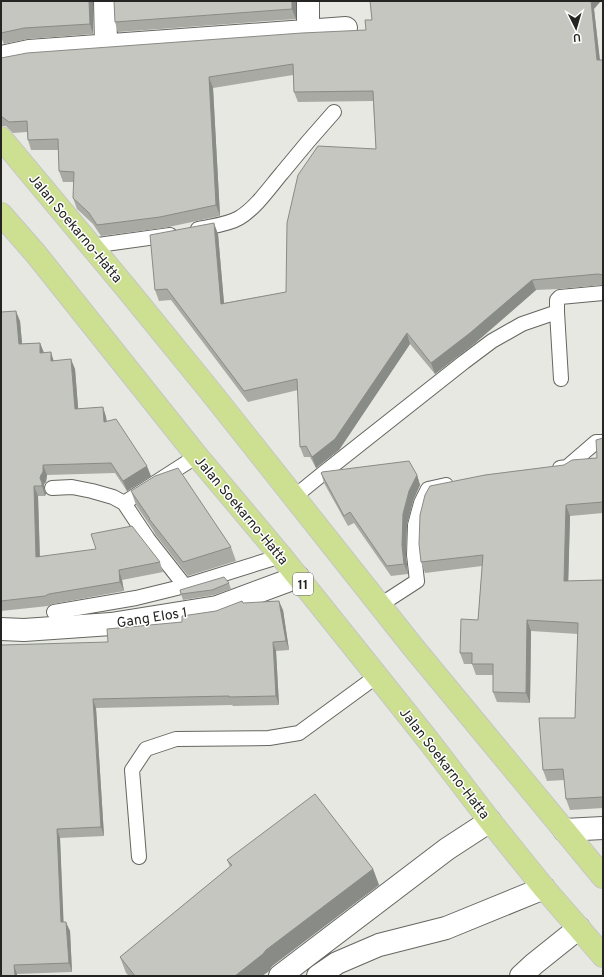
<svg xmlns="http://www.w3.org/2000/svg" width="604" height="977" viewBox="0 0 604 977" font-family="Overpass,sans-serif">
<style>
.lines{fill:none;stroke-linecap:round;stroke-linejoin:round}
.lane-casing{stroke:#656761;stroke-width:16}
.street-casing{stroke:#656761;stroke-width:24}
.highway-casing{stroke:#c6c6c6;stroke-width:24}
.lane{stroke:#fff;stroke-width:14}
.street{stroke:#fff;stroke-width:22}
.highway{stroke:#cde091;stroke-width:22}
.wall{fill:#a9aaa4}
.shaded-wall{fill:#898b86}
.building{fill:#c4c6bf;stroke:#898b86}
.labels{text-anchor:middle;stroke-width:3;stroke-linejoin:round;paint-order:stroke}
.shield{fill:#fff;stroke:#666664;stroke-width:1}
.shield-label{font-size:13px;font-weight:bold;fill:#242522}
.street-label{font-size:14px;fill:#242522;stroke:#fff}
</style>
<rect width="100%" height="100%" fill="#e6e8e1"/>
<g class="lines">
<defs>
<path id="lane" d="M198 229C211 226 227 225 239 218 256 208 270 187 282 173 299 152 316 132 334 112
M91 246 170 235
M557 312V300L560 297 603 293
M560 468 567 467 596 442H603
M52 488 72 487 92 491 113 497 124 503 148 539 185 586
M294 497 326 471 464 362 492 341 522 324 557 312 561 379
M124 503 197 456
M380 605 417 581 414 555 415 525 421 503 428 489 446 485
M54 612 136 598 185 586 281 556
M139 857 132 770 146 749 176 739 269 738 299 733 377 676"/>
<path id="street" d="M105 1 106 45
M308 31V1
M1 57 29 51 346 28
M1 629 24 630 111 624 217 607 298 577
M564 830 603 828
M280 976 447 849 490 821
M318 976 337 963 379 945 446 928 544 888
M521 976 534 964 579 928"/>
<path id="highway" d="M1 138 127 289 210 391 413 647 603 877
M1 214 36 254 197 456 281 556 377 676 428 740 490 821 544 888 603 956"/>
</defs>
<use href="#lane" class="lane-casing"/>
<use href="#street" class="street-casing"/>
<use href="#highway" class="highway-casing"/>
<use href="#lane" class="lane"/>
<use href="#street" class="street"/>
<use href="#highway" class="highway"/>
</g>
<path class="wall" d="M1 1H93V34L28 39 4 44 1 37Z
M114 1H296V19L118 32 115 22Z
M594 9 600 60H603V285L558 289 536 290 474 344 435 374 410 344 339 450 316 468 310 457H304L300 447 298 390 248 402 171 300 159 301 155 290 218 234 224 303 286 292 376 149 373 101 298 102 294 92 293 75 213 88 220 216 164 228 101 236 93 224 77 209 73 198 74 182H63L59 171V150H31L28 140 27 132 13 133 6 126H1V116L366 30Z
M1 312 20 321 22 344 40 343 44 353 54 361 75 369 78 409 103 407 106 417 107 421 151 476 127 491 115 473 47 475 46 482 44 484V488L46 493 45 496H38L40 556 160 562 163 572 122 580 124 591 53 604 48 606 1 611Z
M603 438V513L570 516 568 581 603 580V808L570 810 566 799 564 780 547 781 543 770 575 718 578 634 531 631 530 703 497 702 493 692V675H476L472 664H464L460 653 478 620 482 566 425 573 421 562 564 465 597 458Z
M321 473 417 475 420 485 413 501 407 525 406 555 408 574 391 576 354 523 348 526 324 483Z
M131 491 231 547 236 561 188 576 155 534 153 530 136 505Z
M229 583 231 589 214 595 183 600 181 594Z
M243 603 283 610 289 650 276 651 279 705 233 706 232 705 96 708 104 836 60 838 63 922 70 931 72 972 17 974 1 976 108 642 182 622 216 611Z
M227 860 373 869 379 885 272 966 269 971 262 976H129L126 973 120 957 230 867Z"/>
<path class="shaded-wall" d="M89 1H93V34L90 24Z
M292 1H296V19L292 9Z
M591 1H601L594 9 601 71 597 60Z
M209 77 213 88 220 216 216 205Z
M214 223 218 234 225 315 221 304Z
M532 280 536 290 474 344 435 374 431 363Z
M16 311 20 321 23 354 19 344Z
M407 333 410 344 339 450 316 468 312 457Z
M40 343 44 353H40Z
M51 352 54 362 51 361Z
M71 359 75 369 79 419 75 409Z
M103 407 106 417 107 432 104 422Z
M43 465 47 475 46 482 44 484V488L46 493 45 496 42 486 40 478Z
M147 466 151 476 127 491 123 481Z
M417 475 420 485 413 501 407 525 406 555 408 574 404 564 402 545 403 514 409 491Z
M34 486 38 496 40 566 36 557Z
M566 505 570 516 568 592 564 581Z
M119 570 122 580 124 591 120 582Z
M279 601 283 610 289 650 286 641Z
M527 620 531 631 530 703 526 693Z
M273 642 276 651 279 705 276 696Z
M93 699 96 708 104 836 101 827Z
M57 829 60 838 64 931 61 922Z
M373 869 379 885 272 966 269 971 262 976H235L266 950Z
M66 922 70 931 72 972 69 963Z
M14 965 17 974V976H15Z"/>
<path class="building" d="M1 1H89L90 24 24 28 1 33Z
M114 1H292V9L115 22Z
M370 1H591L597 60H603V275L598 274 532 280 470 333 431 363 407 333 335 439 312 457 306 446 300 447 297 379 244 391 167 289 155 290 150 235 214 223 221 304 286 292 287 223 298 175 318 146 376 149 373 91 294 92 293 64 209 77 216 205 160 217 97 225 89 213 73 198 74 172 59 171 58 139 28 140 27 121 9 122 1 116V58L27 53 302 33 366 30 365 20H372Z
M16 311 19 344 40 343V353L51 352V361L71 359 75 409 103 407 104 422 116 419 147 466 123 481 111 463 43 465V472L41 475 40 478 42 483V486H34L36 557 96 549 91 534 132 526 160 562 119 570 120 582 49 594 45 596 1 601V312Z
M603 438V502L566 505 564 581 603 580V797L566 799 563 769 543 770 539 718H575L578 623 527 620 526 693 493 692V664H472V653H460L461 619 478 620 483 555 421 562 419 544 420 515 425 495 430 486 485 475 564 465 572 460 597 458 596 440Z
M409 461 417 475 409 491 403 514 402 545 404 564 387 566 350 512 344 516 321 473 322 472Z
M178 468 231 547 183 562 150 520 149 519H150L131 491 155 476Z
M224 577 229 583 212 590 181 594 180 590Z
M242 601 243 603 279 601 286 641 273 642 276 696 229 697V696L93 699 101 827 57 829 61 922H66L69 963 14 965 15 976H1V645L108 642 107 629 182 622V616L216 611Z
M315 794 373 869 266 950 263 954 235 976H135L120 957 232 865 227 860Z"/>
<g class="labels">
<rect class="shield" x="293" y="573" width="20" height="22" rx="3"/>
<g class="shield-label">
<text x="303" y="589">11</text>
</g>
<g class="street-label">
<text transform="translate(76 228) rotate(50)" y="5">Jalan Soekarno-Hatta</text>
<text transform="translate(242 510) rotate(50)" y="5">Jalan Soekarno-Hatta</text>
<text transform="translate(152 617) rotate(-9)" y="5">Gang Elos 1</text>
<text transform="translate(445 763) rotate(52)" y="5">Jalan Soekarno-Hatta</text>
</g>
</g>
<rect width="604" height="977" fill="none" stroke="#242522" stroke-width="4"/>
<g transform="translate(576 28) rotate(175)" stroke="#ffffff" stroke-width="3" paint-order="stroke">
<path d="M0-3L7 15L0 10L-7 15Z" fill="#242522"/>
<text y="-6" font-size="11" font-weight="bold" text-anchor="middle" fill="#242522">U</text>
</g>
</svg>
